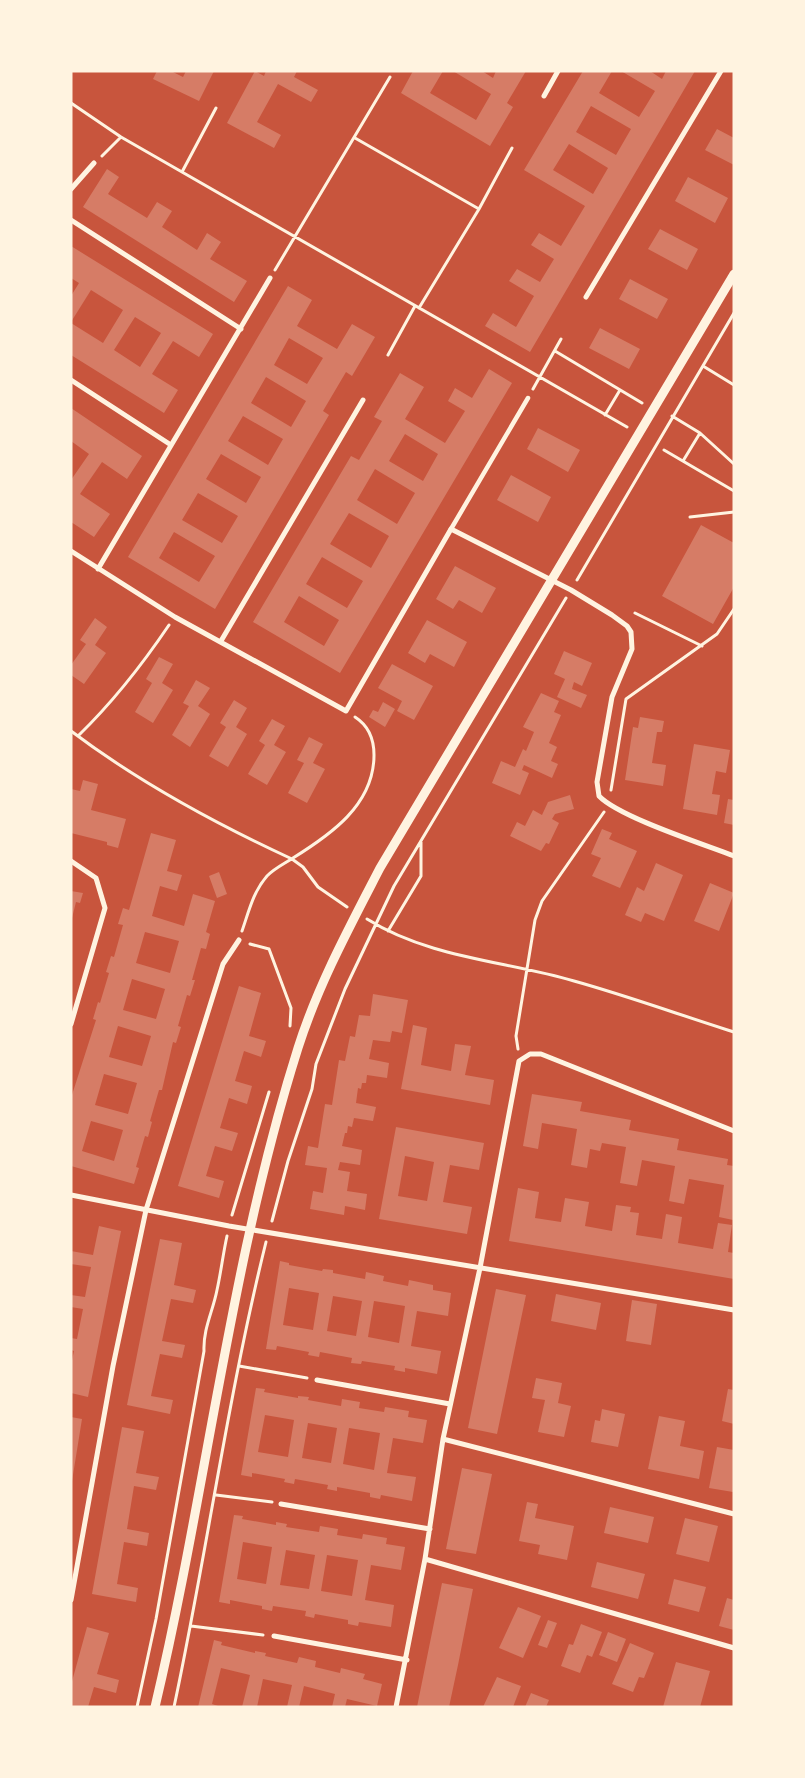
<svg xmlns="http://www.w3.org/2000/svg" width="805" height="1778" viewBox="0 0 805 1778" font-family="Quicksand,sans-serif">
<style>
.building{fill:#d67c66;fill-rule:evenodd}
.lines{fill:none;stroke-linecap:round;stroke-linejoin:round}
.path{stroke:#fff3e0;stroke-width:3}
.pedestrian{stroke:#fff3e0;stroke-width:4.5}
.minor{stroke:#fff3e0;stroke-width:5}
.tertiary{stroke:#fff3e0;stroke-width:9}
</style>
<rect width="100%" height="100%" fill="#c8553d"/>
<path class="building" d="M157 71H171L183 77 186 71H214L199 101 153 79Z
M255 71 264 76 266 71H297L294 77 318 90 311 102 278 84 257 122 281 135 274 148 227 123Z
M413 71H443L430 93 476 120 491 94 453 71H482L493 78 496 71H526L507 103 513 107 490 146 401 93Z
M583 71H612L599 93 639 117 655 91 621 71H650L662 79 666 71H695L530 352 485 326 493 313 516 327 534 296 509 281 517 269 540 282 554 259 531 245 539 233 561 246 585 206 524 170ZM591 106 631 129 616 155 576 132ZM569 144 608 168 593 194 553 170Z
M717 129 734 138V165L705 150Z
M107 169 119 177 108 194 147 218 157 202 172 211 162 227 197 250 207 233 221 242 210 259 247 281 234 302 83 207Z
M688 177 728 198 715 223 675 201Z
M660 229 698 249 687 270 648 249Z
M71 246 213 334 199 357 173 341 152 374 178 390 164 413 71 355V323L103 343 123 310 91 290 71 322V296L79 283 71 278ZM135 317 161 333 140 367 114 350Z
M630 279 668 299 657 319 619 299Z
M288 286 312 300 297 326 337 349 352 324 375 337 352 376 346 372 323 411 329 415 215 609 128 557ZM289 338 323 358 307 384 274 365ZM266 377 306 401 291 427 251 403ZM243 416 283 439 268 465 228 441ZM221 454 261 477 246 503 206 479ZM198 493 238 516 222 543 182 520ZM174 532 215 556 199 582 159 558Z
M600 328 640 349 629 369 589 348Z
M489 369 512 383 340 673 253 622 351 456 359 460 382 421 374 417 400 373 424 387 405 419 445 443 465 411 448 401 455 388 472 398ZM405 434 438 454 423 481 389 461ZM375 469 415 493 397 524 357 500ZM349 513 389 536 371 568 330 544ZM322 557 363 581 347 608 306 584ZM299 596 339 620 324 646 284 622Z
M71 408 142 456 127 479 102 462 80 494 110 514 94 537 71 522V480L89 454 71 441Z
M538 428 580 450 568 472 527 449Z
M511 475 551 497 538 522 497 500Z
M701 525 734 543V587L713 624 662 596Z
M455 566 496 588 482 613 459 600 453 609 436 599Z
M95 618 107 627 95 645 106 653 84 684 71 675V665L86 644 80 640Z
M427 620 467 642 454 667 430 654 425 663 408 653Z
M564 651 592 663 582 686 574 682 572 689 587 695 581 708 557 697 565 679 554 674Z
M159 657 173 664 162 683 173 690 153 723 135 712 152 683 146 679Z
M392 664 433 686 414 720 397 711 402 701 378 688Z
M196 680 210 688 198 706 210 714 190 747 172 735 189 706 183 703Z
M541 693 559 701 554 712 561 715 549 743 557 747 551 761 558 764 552 778 524 765 522 770 529 773 520 795 492 783 501 761 515 767 523 749 526 751 534 732 523 727Z
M234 700 247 708 236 727 247 734 228 767 209 756 226 727 220 723Z
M383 702 395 709 385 727 369 717 373 710 378 712Z
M640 717 664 721 662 732H657L652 763 666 765 663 786 625 780 633 727 638 728Z
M272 719 285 726 274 745 286 752 267 785 248 774 265 745 259 741Z
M309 737 323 744 313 763 325 769 307 803 288 793 304 763 297 760Z
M694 744 730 750 726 773 716 771 712 794 720 795 717 815 683 809Z
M83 780 98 784 91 810 126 819 118 848 107 845V842L71 833V789L80 791Z
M570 795 574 809 555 814 552 819 559 823 549 844 546 843 541 851 510 836 517 822 525 826 533 810 542 815 548 802Z
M728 799 734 800V825L724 823Z
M602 829 612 833 609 839 637 851 620 888 592 876 601 858 591 854Z
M151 833 176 840 167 871 182 875 177 891 160 886 152 916 184 926 193 894 215 901 206 932 210 934 206 949 201 948 192 980H195L190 996 187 995 178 1026 181 1027 176 1043 173 1042 162 1090H159L150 1121 152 1122 148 1137 145 1136 136 1167 139 1168 134 1184 71 1166V1098L96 1020 93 1019 98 1002 100 1003 109 973 106 972 111 956 114 957 123 925 118 924 123 908 129 910ZM145 932 179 941 170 973 136 963ZM132 979 165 989 156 1019 123 1010ZM118 1026 151 1036 142 1066 109 1057ZM104 1074 137 1083 128 1114 95 1105ZM91 1121 123 1130 114 1161 82 1151Z
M656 863 683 875 664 921 645 913 641 922 625 915 637 887 644 891Z
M219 872 227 894 217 898 209 876Z
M710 883 734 893 719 931 694 921Z
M71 891 83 893 80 903 76 902 72 918Z
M239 986 261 993 249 1036 266 1041 261 1057 244 1051 235 1081 252 1086 247 1104 229 1098 220 1128 238 1133 232 1151 215 1146 206 1176 224 1181 219 1198 178 1186Z
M373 994 408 1000 402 1033 392 1031 390 1042 373 1040 369 1059 389 1063 387 1078 367 1075 366 1083H362L361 1089 358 1088 356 1103 376 1107 373 1121 354 1118 352 1127 348 1126 347 1133H345L342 1146 362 1150 360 1165 340 1162 338 1170 350 1172 347 1191 367 1194 365 1210 345 1206 344 1215 310 1209 313 1191 323 1193 327 1168 305 1165 308 1146 318 1148 325 1104 332 1105 339 1060 345 1061 350 1036 355 1037 359 1015 370 1016Z
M413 1025 427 1028 421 1065 451 1071 455 1044 471 1046 465 1075 494 1080 490 1105 401 1089Z
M532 1094 582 1102 580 1111 631 1120 629 1130 679 1139 677 1150 728 1159 727 1165 734 1166 733 1220 719 1217 724 1185 689 1179 684 1204 669 1201 675 1166 642 1160 637 1186 620 1183 626 1147 602 1143 600 1151 590 1149 587 1168 571 1165 577 1129 542 1123 538 1149 523 1146Z
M396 1127 484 1143 479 1170 450 1165 443 1202 472 1207 467 1234 379 1219ZM405 1156 434 1162 427 1201 398 1196Z
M518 1188 539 1192 535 1218 561 1222 565 1198 589 1202 585 1226 612 1231 616 1205 631 1207 630 1212 639 1213 636 1235 662 1239 666 1214 682 1217 678 1243 713 1249 718 1223 732 1225 728 1252 734 1253V1279L509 1241Z
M99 1226 121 1231 88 1397 71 1393V1365L74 1351 71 1350V1338L77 1339 83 1309 71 1307V1295L85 1297 91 1267 71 1264V1251L93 1255Z
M160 1239 182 1243 174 1285 196 1290 193 1303 171 1299 162 1341 185 1345 182 1358 160 1354 151 1396 173 1400 170 1414 127 1405Z
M280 1261 289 1263V1265L322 1271 323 1269 333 1270V1273L365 1279 366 1272 384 1276 383 1281 408 1286 409 1280 433 1285V1290L451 1293 448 1316 417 1311 411 1346 441 1351 437 1374 405 1368V1372L394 1370 395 1366 362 1361 361 1364 351 1363 352 1358 320 1352 319 1357 308 1355 309 1352 277 1346 276 1350 266 1349ZM289 1288 319 1293 313 1330 283 1325ZM333 1296 362 1301 356 1336 327 1331ZM374 1301 405 1306 399 1343 368 1337Z
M496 1289 526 1295 497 1434 468 1428Z
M556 1294 601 1303 596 1330 551 1321Z
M632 1300 657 1304 651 1345 626 1341Z
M536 1378 562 1383 558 1403 571 1406 564 1437 538 1432 545 1400 532 1398Z
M256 1388 265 1389 264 1392 298 1398V1396L309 1397 308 1400 341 1406 342 1399 360 1402 359 1408 384 1412 385 1407 409 1411 408 1417 427 1420 423 1443 393 1438 387 1473 416 1477 412 1501 381 1495 380 1499 370 1497V1493L337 1487V1491L327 1489 328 1485 295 1479 294 1484 284 1482 285 1479 252 1473V1477L241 1475ZM265 1415 294 1420 288 1457 258 1452ZM308 1423 337 1428 331 1463 302 1458ZM349 1428 380 1433 374 1470 343 1464Z
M728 1389 734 1390V1424L722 1421Z
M602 1409 625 1414 618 1447 591 1442 595 1420 600 1421Z
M659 1416 685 1421 680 1446 704 1451 699 1479 648 1469Z
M71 1417 82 1419 72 1481H71Z
M122 1427 144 1431 136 1473 159 1477 156 1490 134 1486 127 1529 149 1533 147 1546 124 1542 117 1584 138 1588 136 1602 92 1594Z
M717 1447 734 1450 733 1492 709 1488Z
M462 1468 492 1474 476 1554 446 1549Z
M527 1502 538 1504 535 1518 574 1526 567 1560 538 1554 540 1545 519 1541Z
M610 1507 654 1517 648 1543 604 1533Z
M234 1515 243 1516 242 1519 276 1525V1522L287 1524 286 1527 319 1532 320 1526 338 1529 337 1535 362 1539 363 1534 387 1538 386 1544 405 1547 401 1570 371 1565 365 1600 394 1605 391 1627 359 1622 358 1626 348 1624V1620L315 1614 314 1618 305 1616 306 1611 273 1606 272 1611 262 1609V1606L230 1600V1604L219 1602ZM243 1542 272 1547 266 1584 237 1579ZM286 1550 315 1555 309 1589 280 1585ZM327 1555 358 1560 352 1596 321 1591Z
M685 1518 718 1526 709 1562 676 1554Z
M597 1562 645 1574 638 1599 591 1587Z
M674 1579 706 1587 699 1612 668 1604Z
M442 1583 473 1589 458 1665 449 1707H417Z
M727 1598 734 1600V1630L719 1626Z
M518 1607 541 1616 523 1658 499 1648Z
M548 1620 557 1623 547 1648 538 1645Z
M581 1624 602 1632 592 1657 587 1655 580 1673 561 1666 569 1644 573 1645Z
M87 1627 109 1633 97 1674 119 1680 116 1693 94 1687 88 1707H71V1685Z
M608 1632 626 1639 617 1662 599 1655Z
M214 1640 222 1642 221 1645 255 1653V1651L266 1653 265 1656 297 1663 299 1657 316 1661 315 1667 340 1673 341 1668 365 1674 363 1679 382 1684 377 1706 347 1699 345 1707H332L335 1694 304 1686 299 1707H287L292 1685 263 1679 257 1707H242L250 1675 221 1668 212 1704 221 1707H198Z
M630 1643 654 1653 644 1678 639 1677 633 1692 612 1684Z
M676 1662 710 1671 700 1707H663Z
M497 1677 521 1686 513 1707H483Z
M531 1693 549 1700 546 1707H525Z"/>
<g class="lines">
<path class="path" d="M71 103 121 137 182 172 627 427
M355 138 479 209
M102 156 121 137
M182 172 216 108
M275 270 390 77
M419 308 479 209 512 148
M555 351 642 403
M388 355 415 306
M703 366 734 385
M533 389 561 339
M605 415 620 390
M672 416 700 433 734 464
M664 450 734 491
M683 461 700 433
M690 517 734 512
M577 580 734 313
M635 613 702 646
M71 731C140 783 214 823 292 859L303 867 318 887 347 907
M78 736C113 702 142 665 169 625
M611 790 626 699 717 634 734 609
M367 919C429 958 506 961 574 981 628 996 680 1015 734 1032
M242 931C249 911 253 892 267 876 275 868 284 864 293 858 330 835 374 805 374 755 374 739 369 726 355 717
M388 931 421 876V842
M250 944 269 949 291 1008 290 1026
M518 1049 516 1036 535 920 542 901 604 812
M232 1215 269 1092
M272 1221 288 1161 312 1089 316 1064 345 989 394 886 566 598
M239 1366 307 1378
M216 1495 272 1502
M191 1626 263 1635
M137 1707 156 1619 204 1351C203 1329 213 1311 217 1290 221 1272 223 1254 227 1236
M174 1707C207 1552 228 1395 266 1242"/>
<path class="pedestrian" d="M451 529 528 398"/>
<path class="minor" d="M544 96 558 71
M71 189 94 163
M71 220 241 329
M586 297 721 71
M71 380 171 445
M71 551 175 617 346 711 451 529 571 590 612 615 627 626 631 632 632 649 612 697 597 782 599 796C619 817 703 844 734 856
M98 569 270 278
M221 641 363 400
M71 861 96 878 105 908 71 1024
M71 1195 229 1226 734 1310
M317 1380 450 1404
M443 1439 734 1514
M281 1504 430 1529
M425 1559 734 1648
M71 1600 113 1366 146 1210 223 964 239 940
M274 1636 407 1660
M396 1707 425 1559 443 1439 480 1268 519 1061 530 1054H541L734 1131"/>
<path class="tertiary" d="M155 1707C207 1488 230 1263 298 1048 318 985 350 926 380 868L734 274"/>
</g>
<rect width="805" height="1778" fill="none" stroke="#fff3e0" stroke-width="145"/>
</svg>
